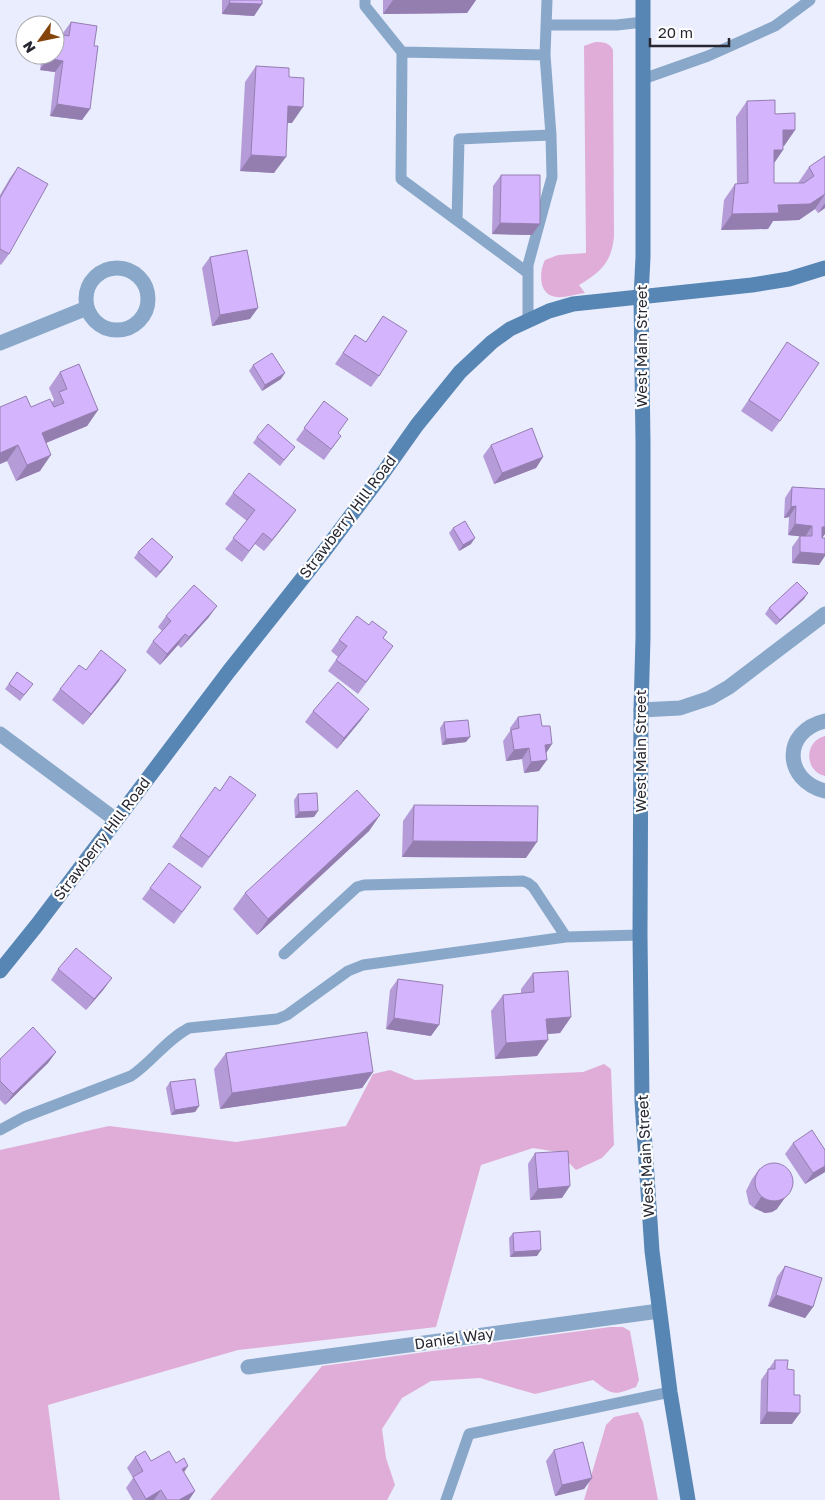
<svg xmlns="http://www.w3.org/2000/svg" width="825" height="1500" viewBox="0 0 825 1500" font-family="'Golos Text',sans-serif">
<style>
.green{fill:#dfadd7}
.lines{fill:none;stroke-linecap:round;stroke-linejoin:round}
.lane{stroke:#89a8c9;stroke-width:11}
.street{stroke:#89a8c9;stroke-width:15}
.secondary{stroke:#5786b4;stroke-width:15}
.wall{fill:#b69bd9}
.shaded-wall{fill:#947eb0}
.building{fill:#d4b4fc;stroke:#947eb0}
.labels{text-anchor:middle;stroke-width:4.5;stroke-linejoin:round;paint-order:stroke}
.street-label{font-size:15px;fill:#262731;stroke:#fff}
</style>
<rect width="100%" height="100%" fill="#eaedfd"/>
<path class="green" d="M595 42C603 42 609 42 613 50L614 237C611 263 601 272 579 285L585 293C576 294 565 298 556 297 538 295 539 272 545 260L558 255 586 253 584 46Z
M825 736V776C804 771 804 741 825 736Z
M604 1064 611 1069 614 1145 602 1158 576 1170 558 1152 533 1148 481 1165 436 1327 238 1350 48 1405 60 1500H0V1150L109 1126 236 1142 346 1126 373 1074 390 1070 415 1080 583 1072Z
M610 1327H623L630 1331 639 1380 636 1387C612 1396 613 1395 593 1380L535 1394 480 1378 431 1381 402 1398 382 1429 386 1458 395 1485 387 1500H210L322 1366Z
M638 1412 643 1422 658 1500H584L606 1425 614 1417Z"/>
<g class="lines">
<path class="lane" d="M365 0V6L402 52
M546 25H617L643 22
M643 79 708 56 775 26 810 0
M457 220 459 139 551 135
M528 273 401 179 402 52 545 55
M528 320V265L552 177 551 135 545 55 547 0
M284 954 357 887 364 885 523 881 528 883 533 887 566 937
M0 1130 24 1117 131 1076C152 1062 166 1040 189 1028L277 1019 287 1015 348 971 363 965 566 937 640 935
M446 1500 469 1434 670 1392"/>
<path class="street" d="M86 299a31 31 0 1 1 62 0a31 31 0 1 1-62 0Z
M0 343 87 308
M641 710 680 708 710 698 729 687 825 614
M825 721C782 731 783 780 825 791
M0 734 116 820
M248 1367 659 1311"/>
<path class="secondary" d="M643 0V257L641 297 643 442V637L641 710 640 935 642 1101 652 1251 670 1392 688 1500
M0 971 37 925 229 671 325 550 383 473 417 425 460 372 492 342 510 329 549 311 573 304 752 285 789 279 825 268"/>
</g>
<path class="wall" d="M222 0H262V4L254 16 222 14Z
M383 0H476L467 13 383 14Z
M71 22 94 46 90 109 82 120 50 116 55 72 40 70 42 55H55L63 33Z
M256 66 289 77 292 123H287L274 173 240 171 245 82Z
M747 101 775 114 795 130 784 146H783V150L774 163V183H798L809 167 825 156V208L818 213 815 209 799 220 773 221 768 229 721 230 724 200 735 184H737L736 117Z
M18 167 9 254 1 265 0 264V195L10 178Z
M501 175 540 224 532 235 492 234 493 186Z
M210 257 250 319 212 326 202 268Z
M383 316 379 376 371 387 335 364 355 335 366 342Z
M780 353V421L772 432 741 411Z
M253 365 281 379 262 391 249 371Z
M60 372 98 410 87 426 46 443 40 471 16 481 7 461 0 464V407H31L52 402 54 400 49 388Z
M324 401 338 433 341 436 324 460 296 440Z
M257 437 295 447 280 466 253 443Z
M491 445 543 457 536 468 494 484 483 456Z
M792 487 825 489V534L822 538 819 565 792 563V547L800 536 788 535 789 517 784 518 785 498Z
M233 493 296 510 264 551 255 544 242 562 225 549 247 521 225 504Z
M453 528 471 544 459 551 449 533Z
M138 552 173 557 156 578 134 558Z
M804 599 776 625 765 614 769 608Z
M166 616 209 617 181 648 178 645 160 665 146 652 153 641 162 631 158 627Z
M383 638 393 646 358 694 328 671 338 657 331 651 339 640Z
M86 670 119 681 83 725 52 700 60 689Z
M17 672 33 684 20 701 5 689Z
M313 711 361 720 337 749 305 722Z
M518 717 546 754 539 771 524 773 522 759 506 761 503 741 510 731V728Z
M444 722 466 742 442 745 440 728Z
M220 791 248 806 202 868 172 847 180 836Z
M298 794 314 817 295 818 294 800Z
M414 805 526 858 402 857 403 821Z
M380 815 369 831 257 935 233 909 245 893Z
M150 888 193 898 174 924 142 899Z
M58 969 104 989 86 1010 51 980Z
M533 973 571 1017 560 1033 548 1034 537 1056 495 1059 491 1011 503 995 521 993V989Z
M398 979 431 1036 386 1029 390 990Z
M56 1052 48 1063 5 1105 0 1100V1059Z
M226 1053 373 1072 362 1088 220 1109 214 1069Z
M170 1082 199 1106 195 1112 171 1115 166 1088Z
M793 1143 825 1172 805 1184 785 1154Z
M535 1153 562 1198 530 1200 528 1164Z
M760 1168 777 1209 772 1212 765 1213 754 1208 749 1204 746 1191 752 1179Z
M513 1233 537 1256 510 1257 509 1238Z
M785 1266 813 1307 805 1318 768 1306 777 1277Z
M775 1360 787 1369 792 1424H760L761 1380Z
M554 1450 592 1478 584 1489 555 1496 546 1461Z
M135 1457 151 1461 176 1463 184 1472 189 1500H133L126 1488 133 1478 127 1468Z"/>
<path class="shaded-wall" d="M393 0H476L467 13 383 14Z
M229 3 262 4 254 16 222 14Z
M48 58 63 61 55 72 40 70Z
M57 104 90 109 82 120 50 116Z
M288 106 303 107 292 123H277Z
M783 130H795L784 146H771Z
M774 150H783L772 166Z
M251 155 286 157 274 173 240 171Z
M825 194 815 209 799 220 773 221 768 229 721 230 732 214 778 205Z
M825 203V208L818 213Z
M500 223 540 224 532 235 492 234Z
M258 308 250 319 212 326 220 315Z
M285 373 281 379 262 391 265 385Z
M98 410 87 426 31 449 42 433Z
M18 445 7 461 0 464V453Z
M51 455 40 471 16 481 27 465Z
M543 457 536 468 494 484 502 473Z
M796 506 789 517 784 518 791 507Z
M296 510 288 521 264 551 272 540Z
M795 524 812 526 805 537 788 535Z
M822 527H825V534L822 538Z
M475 538 471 544 459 551 463 545Z
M800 552 825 554V556L819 565 792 563Z
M173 557 169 563 156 578 160 572Z
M808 593 804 599 776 625 780 620Z
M217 606 209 617 181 648 189 637Z
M185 634 178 645 160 665 167 654Z
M126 670 119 681 83 725 91 714Z
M369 709 361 720 337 749 344 738Z
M470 737 466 742 442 745 446 739Z
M552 744 545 755V745Z
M529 748 522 759 506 761 514 750Z
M547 760 539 771 524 773 531 762Z
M318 811 314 817 295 818 299 812Z
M380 815 369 831 257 935 268 919Z
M413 841 537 842 526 858 402 857Z
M112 978 104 989 86 1010 94 999Z
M571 1017 560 1033 535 1035 546 1019Z
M394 1018 439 1025 431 1036 386 1029Z
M548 1040 537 1056 495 1059 506 1043Z
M56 1052 48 1063 5 1105 13 1094Z
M373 1072 362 1088 220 1109 232 1093Z
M199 1106 195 1112 171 1115 175 1110Z
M825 1166V1172L805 1184 813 1173Z
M570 1186 562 1198 530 1200 538 1189Z
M792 1188 777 1209 772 1212 765 1213 754 1208 761 1197Z
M541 1250 537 1256 510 1257 514 1252Z
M776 1295 813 1307 805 1318 768 1306Z
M767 1412 800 1413 792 1424H760Z
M188 1466 181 1477 182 1469Z
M592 1478 584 1489 555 1496 562 1485Z
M161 1490 154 1500H145L146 1499Z
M195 1491 189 1500H179Z"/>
<path class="building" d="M230 0H262V4L229 3Z
M71 22 97 26 94 46H98L90 109 57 104 63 61 48 58 49 55H55V34L69 36Z
M256 66 289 68V77L304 78 303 107 288 106 286 157 251 155Z
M775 100V114L795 113V130H783V150H774V183H804L814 176 809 167 825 156V194L810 204 778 205 779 213 732 214 735 184 748 183 747 101Z
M18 167 48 184 9 254 0 249V198Z
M501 175H540V224L500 223Z
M247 250 258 308 220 315 210 257Z
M383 316 407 331 379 376 343 353 355 335 366 342Z
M787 342 819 363 780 421 749 400Z
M272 353 285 373 265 385 253 365Z
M79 364 98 410 42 433 51 455 27 465 18 445 0 453V407L26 396 31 407 50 399 54 407 64 403 59 392 67 389 60 372Z
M324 401 348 419 338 433 341 436 331 449 304 428Z
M268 424 295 447 284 460 257 437Z
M532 428 543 457 502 473 491 445Z
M249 473 296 510 272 540 263 533 249 551 233 538 255 510 233 493Z
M792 487 825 489V527H822V538H825V554L800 552V536H812V526L795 524 796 506 791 507Z
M465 521 475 538 463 545 453 528Z
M152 538 173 557 160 572 138 552Z
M797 582 808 593 780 620 769 608Z
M194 585 217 606 189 637 185 634 167 654 153 641 171 621 166 616Z
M357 616 369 625 372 621 387 632 383 638 393 646 366 682 336 660 347 646 339 640Z
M101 650 126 670 91 714 60 689 79 665 86 670Z
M17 672 33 684 24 695 9 684Z
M338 682 369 709 344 738 313 711Z
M540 714 542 726H550L552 744 545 745 547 760 531 762 529 748 514 750 511 730 519 728 518 717Z
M468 720 470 737 446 739 444 722Z
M230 776 256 795 209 857 180 836 215 787 220 791Z
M357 790 380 815 268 919 245 893Z
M317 793 318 811 299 812 298 794Z
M414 805 538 806 537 842 413 841Z
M169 863 201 887 182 912 150 888Z
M76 948 112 978 94 999 58 969Z
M568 971 571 1017 546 1019 548 1040 506 1043 503 995 534 992 533 973Z
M398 979 443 985 439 1025 394 1018Z
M33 1027 56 1052 13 1094 0 1081V1059Z
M367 1032 373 1072 232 1093 226 1053Z
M195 1079 199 1106 175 1110 170 1082Z
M812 1130 825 1150V1166L813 1173 793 1143Z
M568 1151 570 1186 538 1189 535 1153Z
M755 1182a19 19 0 1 1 38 0a19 19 0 1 1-38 0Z
M540 1231 541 1250 514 1252 513 1233Z
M785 1266 822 1278 813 1307 776 1295Z
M775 1360H788L787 1369 794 1370V1395H800V1413L767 1412 768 1369H775Z
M583 1442 592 1478 562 1485 554 1450Z
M145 1451 151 1461 169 1451 176 1463 184 1458 188 1466 182 1469 195 1491 179 1500H167L161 1490 146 1499 133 1477 143 1471 135 1457Z"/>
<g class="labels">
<g class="street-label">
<text transform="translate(642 346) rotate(-90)" y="5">West Main Street</text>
<text transform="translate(348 517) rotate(-53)" y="5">Strawberry Hill Road</text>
<text transform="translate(641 751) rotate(-90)" y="5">West Main Street</text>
<text transform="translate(102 839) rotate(-53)" y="5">Strawberry Hill Road</text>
<text transform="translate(646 1156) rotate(-93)" y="5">West Main Street</text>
<text transform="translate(454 1339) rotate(-8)" y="5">Daniel Way</text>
</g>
</g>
<g transform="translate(40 40) rotate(237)"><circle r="24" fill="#ffffff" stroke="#a8a9ad"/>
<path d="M0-4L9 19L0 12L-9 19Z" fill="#84440a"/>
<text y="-8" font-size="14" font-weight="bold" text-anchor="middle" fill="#262731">N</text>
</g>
<path d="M650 38v8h79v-8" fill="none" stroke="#262731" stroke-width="2.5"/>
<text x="658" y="38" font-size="15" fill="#262731" stroke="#ffffff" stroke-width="4" paint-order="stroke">20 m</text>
</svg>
